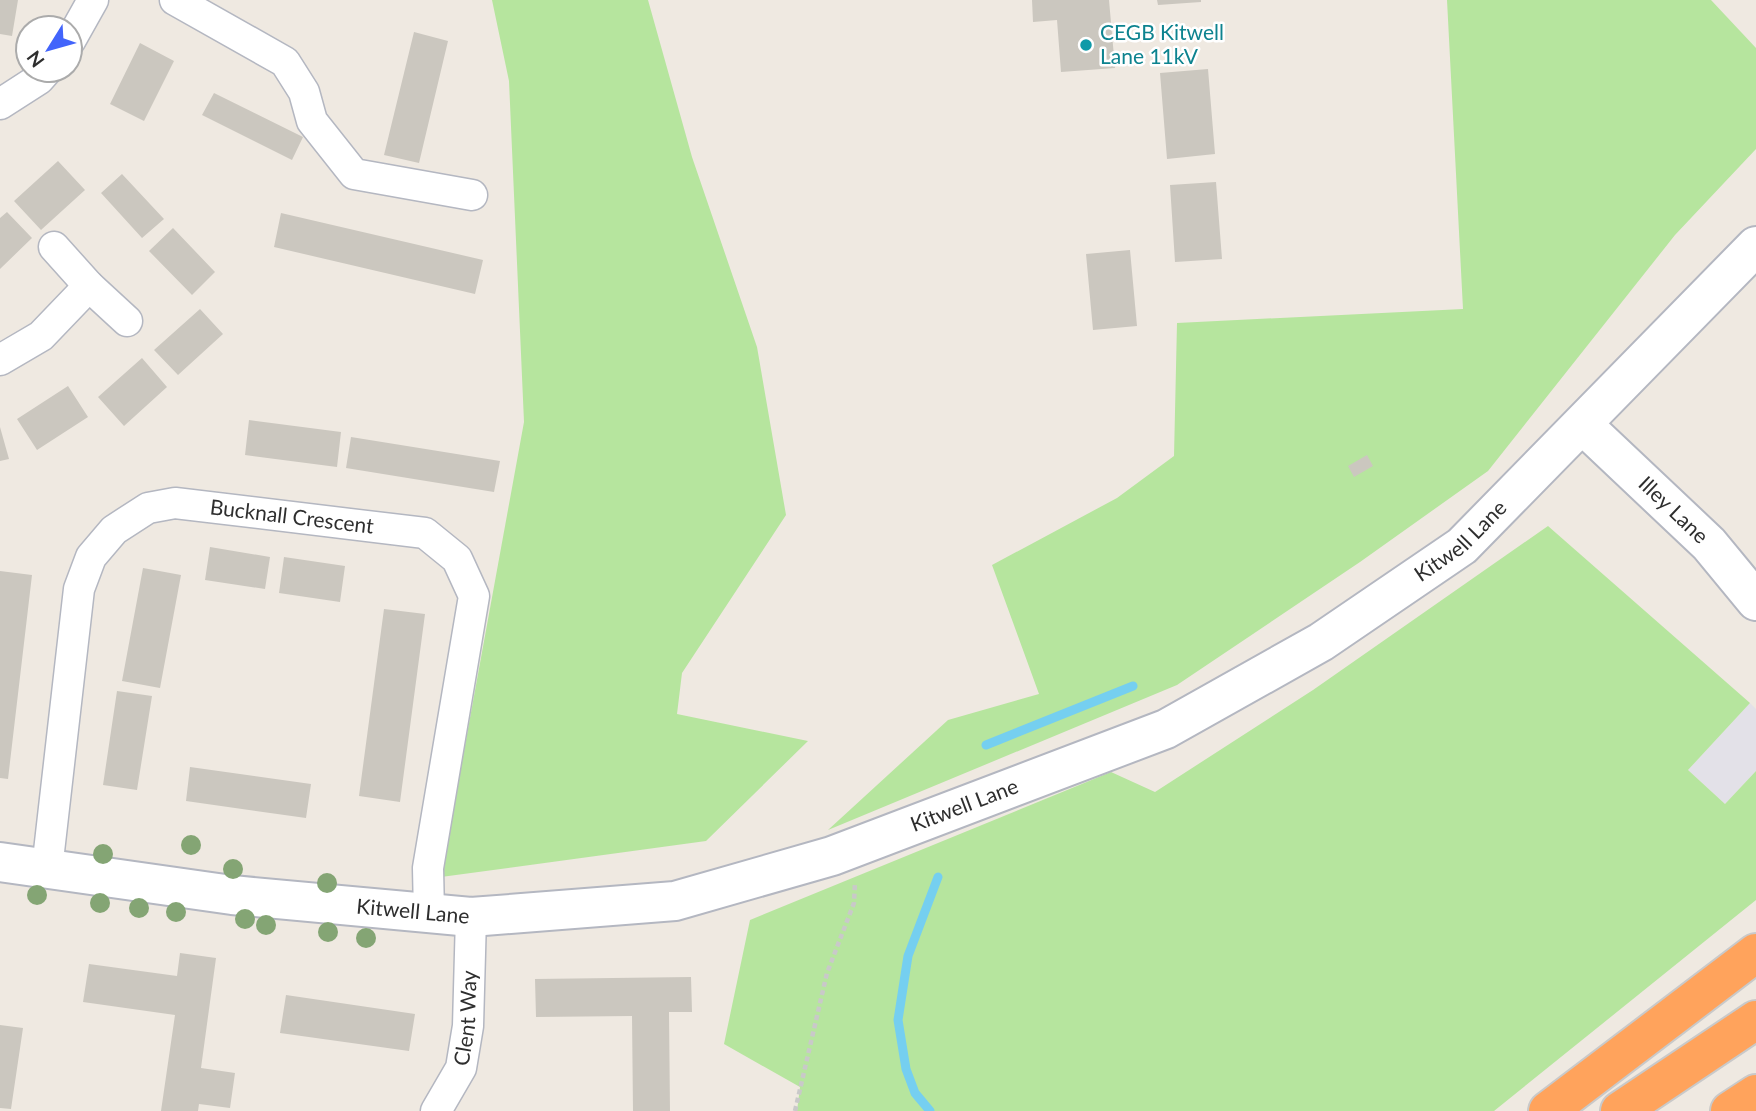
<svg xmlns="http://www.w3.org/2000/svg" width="1756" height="1111" viewBox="0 0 1756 1111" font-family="Lato,sans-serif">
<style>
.industrial{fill:#e3e1e8}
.green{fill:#b6e59e}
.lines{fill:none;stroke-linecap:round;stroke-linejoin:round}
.stream{stroke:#75cff0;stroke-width:9}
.building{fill:#cbc7bf}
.minor-casing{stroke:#b4b7c1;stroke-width:33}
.tertiary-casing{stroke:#b4b7c1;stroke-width:42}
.motorway-casing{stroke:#c9c9c9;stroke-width:42}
.path{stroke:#c9c9c9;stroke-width:4.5;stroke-dasharray:5 3.5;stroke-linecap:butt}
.minor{stroke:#fff;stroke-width:30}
.tertiary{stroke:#fff;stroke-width:38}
.motorway{stroke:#ffa35c;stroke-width:38}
.tree{fill:#84a574}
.culture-dot{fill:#0f9aa8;stroke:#fff;stroke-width:2.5}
.labels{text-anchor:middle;stroke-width:5;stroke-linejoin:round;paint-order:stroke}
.culture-label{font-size:21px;fill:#0d838f;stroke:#fff;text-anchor:start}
.street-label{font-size:21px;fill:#2e2e2e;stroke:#fff}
</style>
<rect width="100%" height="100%" fill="#efe9e1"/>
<path class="industrial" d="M1750 703 1756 709V771L1725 804 1688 770Z"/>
<path class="green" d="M492 0H648L692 157 757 347 786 515 682 673 677 714 808 741 706 841 441 877 524 422 509 81Z
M1447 0H1711L1756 48V149L1675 235 1488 471 1360 562 1177 685 828 830 948 720 1039 694 992 565 1117 498 1174 456 1177 323 1463 309Z
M1548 526 1750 703 1688 770 1725 804 1756 771V900L1494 1111H797L800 1087 724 1044 750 920 1111 772 1155 792 1313 690Z"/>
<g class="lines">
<path class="stream" d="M986 745 1133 686
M930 1111 915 1093 906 1069 898 1020 908 956 938 877"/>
</g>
<path class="building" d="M0 0H18L12 36 0 34Z
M1032 0H1109L1115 68 1061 72 1057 20 1033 22Z
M1157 0H1201V2L1158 5Z
M414 32 448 41 419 163 384 155Z
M140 43 174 61 144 121 110 104Z
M1208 69 1215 154 1167 159 1160 73Z
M214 93 303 137 292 160 202 115Z
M58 161 85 190 41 230 14 201Z
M122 174 164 219 142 238 101 193Z
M1216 182 1222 259 1175 262 1170 185Z
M7 212 32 238 0 269V218Z
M281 213 483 260 475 294 274 247Z
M173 228 215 272 192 295 149 251Z
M1130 250 1137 326 1093 330 1086 254Z
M200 309 223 334 178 375 154 350Z
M142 358 167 387 124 426 98 397Z
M68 386 88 417 37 450 17 419Z
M249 420 341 432 337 467 245 455Z
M0 427 9 459 0 461Z
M351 437 500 461 494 492 346 468Z
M1367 455 1373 466 1354 477 1348 466Z
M210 547 270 557 265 589 205 580Z
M284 557 345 566 340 602 279 593Z
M143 568 181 575 160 688 122 681Z
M0 571 32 575 8 779 0 778Z
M384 609 425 614 400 802 359 796Z
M117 691 152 696 137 790 103 785Z
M190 767 311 784 306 818 186 801Z
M180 953 216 958 201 1068 235 1073 230 1108 199 1104 198 1111H161L175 1015 83 1002 89 964 177 976Z
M691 977 692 1012H669L670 1111H633L632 1016 536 1017 535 979Z
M286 995 415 1014 409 1051 280 1033Z
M0 1025 23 1028 11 1109 0 1108Z"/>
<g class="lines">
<defs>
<g id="minor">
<path d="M175 0 285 62 304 92 312 121 354 174 472 195"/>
<path d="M70 41 93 0"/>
<path d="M0 104 39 79 47 70"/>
<path d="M54 247 89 286 127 321"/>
<path d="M0 360 41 336 89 286"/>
<path id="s1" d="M47 869 79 589 91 557 114 530 148 508 175 503 425 533 457 559 474 596 428 868 429 914"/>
<path id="s2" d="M436 1111 461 1068 468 1026 471 917"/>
</g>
<g id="tertiary">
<path id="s3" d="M1583 425 1709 544 1756 601"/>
<path id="s4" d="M0 862 232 895 471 917 675 901 832 856 1166 729 1321 642 1462 546 1756 246"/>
</g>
<path id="motorway" d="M1548 1111 1756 953
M1620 1111 1756 1020
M1730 1111 1756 1094"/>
</defs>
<use href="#minor" class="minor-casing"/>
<use href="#tertiary" class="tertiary-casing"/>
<use href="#motorway" class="motorway-casing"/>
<path class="path" d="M795 1111 827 973 854 903 855 882"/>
<use href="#minor" class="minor"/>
<use href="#tertiary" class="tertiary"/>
<use href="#motorway" class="motorway"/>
</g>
<g class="tree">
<circle cx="191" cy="845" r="10"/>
<circle cx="103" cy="854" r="10"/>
<circle cx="233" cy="869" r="10"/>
<circle cx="327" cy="883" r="10"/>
<circle cx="37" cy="895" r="10"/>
<circle cx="100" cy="903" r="10"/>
<circle cx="139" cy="908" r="10"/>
<circle cx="176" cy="912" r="10"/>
<circle cx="245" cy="919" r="10"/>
<circle cx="266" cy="925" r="10"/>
<circle cx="328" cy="932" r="10"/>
<circle cx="366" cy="938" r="10"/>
</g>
<circle class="culture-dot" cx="1086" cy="45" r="7"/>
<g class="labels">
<g class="culture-label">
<text x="1100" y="40">CEGB Kitwell<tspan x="1100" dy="24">Lane 11kV</tspan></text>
</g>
<g class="street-label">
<text dy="7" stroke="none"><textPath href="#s3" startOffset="124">Illey Lane</textPath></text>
<text dy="7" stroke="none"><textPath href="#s1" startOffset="537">Bucknall Crescent</textPath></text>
<text dy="7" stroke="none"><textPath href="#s4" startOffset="1550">Kitwell Lane</textPath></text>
<text dy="7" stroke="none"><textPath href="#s4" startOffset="984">Kitwell Lane</textPath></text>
<text dy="7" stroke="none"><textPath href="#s4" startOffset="416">Kitwell Lane</textPath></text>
<text dy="7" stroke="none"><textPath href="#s2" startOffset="100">Clent Way</textPath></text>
</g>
</g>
<g transform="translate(49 49) rotate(233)"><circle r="33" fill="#ffffff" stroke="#ababab" stroke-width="2"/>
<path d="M0-5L12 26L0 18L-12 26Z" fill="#4264fb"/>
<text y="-10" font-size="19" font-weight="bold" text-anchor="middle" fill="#2e2e2e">N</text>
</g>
</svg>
